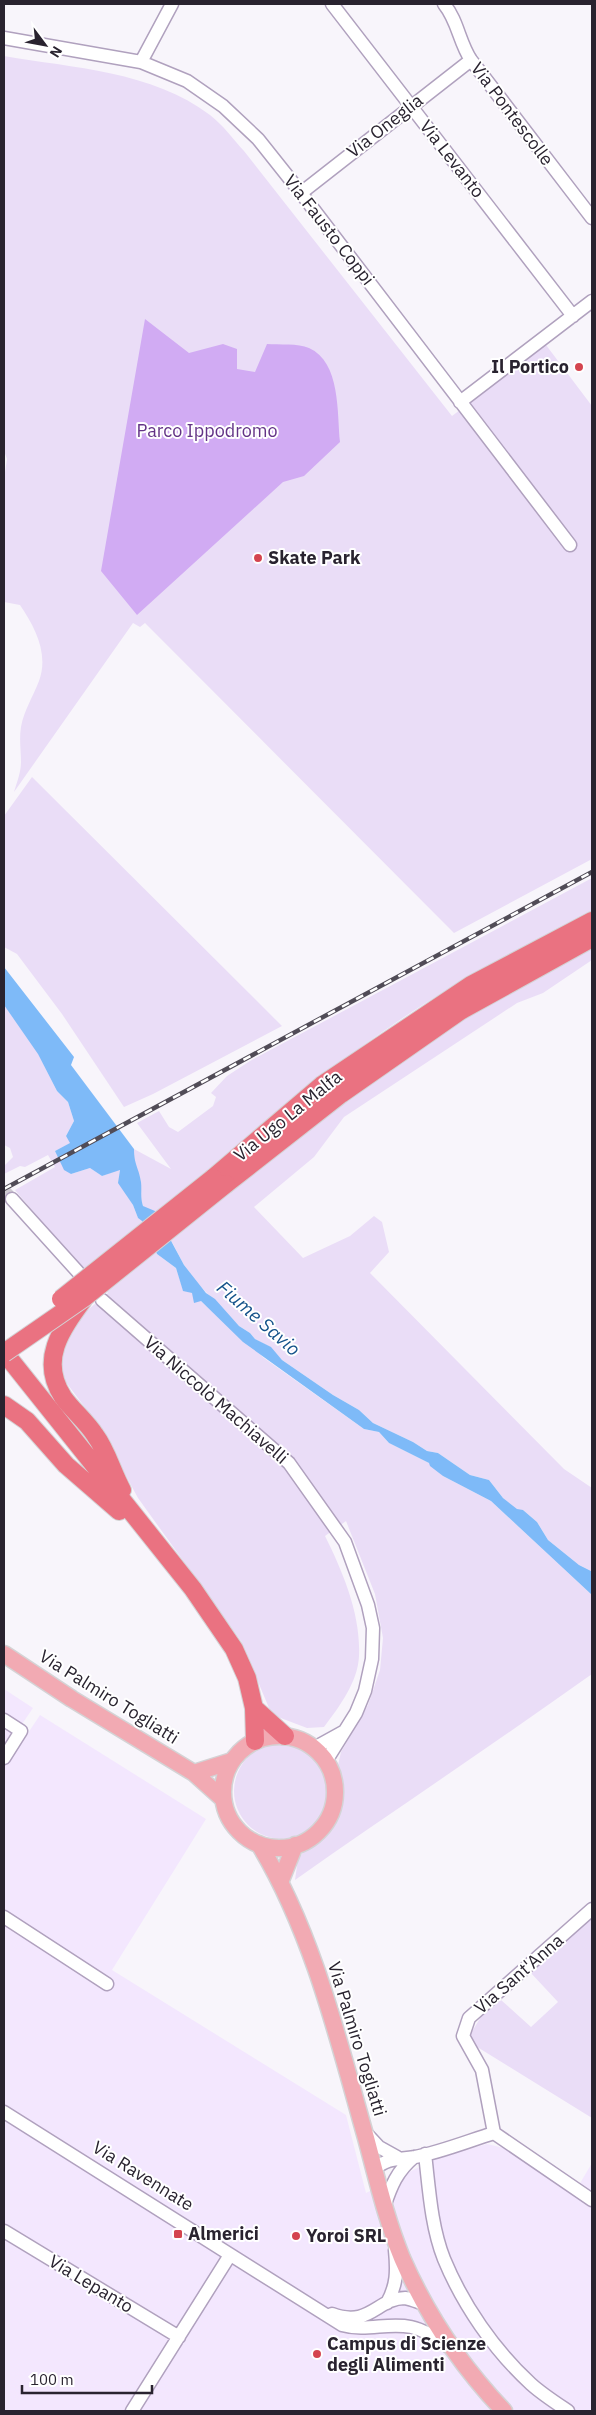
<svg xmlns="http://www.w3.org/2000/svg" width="596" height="2415" viewBox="0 0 596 2415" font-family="'IBM Plex Sans',sans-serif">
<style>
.built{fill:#f3e7fe}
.green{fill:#eaddf7}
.forest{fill:#d1abf3}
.water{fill:#7ebaf8}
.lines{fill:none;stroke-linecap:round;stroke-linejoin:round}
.minor-tunnel{stroke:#cfcbd2;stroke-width:12;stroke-dasharray:12 6;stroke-linecap:butt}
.minor-casing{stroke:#b0a1be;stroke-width:15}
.major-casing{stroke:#d4d3d5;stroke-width:19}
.highway-casing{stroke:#d4d3d5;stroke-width:20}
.minor{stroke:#fff;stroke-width:12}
.major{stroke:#f2aab3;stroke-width:16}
.highway{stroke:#ea7281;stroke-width:18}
.rail-casing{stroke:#514c57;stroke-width:4.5}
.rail{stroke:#fff;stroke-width:2.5;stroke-dasharray:8;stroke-linecap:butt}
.highway-bridge-casing{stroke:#d4d3d5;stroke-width:20;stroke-linecap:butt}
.highway-bridge{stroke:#ea7281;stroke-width:18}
.poi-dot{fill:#d4444f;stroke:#fff;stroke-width:2}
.labels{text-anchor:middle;stroke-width:4;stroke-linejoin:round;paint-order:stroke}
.street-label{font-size:18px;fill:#29232f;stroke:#fff}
.poi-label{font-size:18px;font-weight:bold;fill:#29232f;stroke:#fff;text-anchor:start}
.park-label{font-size:18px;fill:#633386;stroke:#fff}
.water-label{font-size:19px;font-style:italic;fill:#14528a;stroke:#fff}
</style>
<rect width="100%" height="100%" fill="#f8f5fb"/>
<path class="built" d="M4 1689 33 1708 20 1727 28 1733 40 1715 206 1819 112 1970 346 2115 366 2193 442 2156 487 2144 504 2148 573 2195 592 2163V2411H4Z"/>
<path class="green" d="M4 56C73 68 152 71 210 115 223 125 233 139 244 151L452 416 546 345 592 406V859L454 933 145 623 140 627 133 623 14 792C17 782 21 772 21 762 21 750 19 739 21 727 24 710 33 697 39 681 49 654 35 627 20 605L4 602V479L7 459 4 451Z
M32 777 282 1026 153 1094 124 1107 62 1014 17 954 4 947V816Z
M592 878V913C542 939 491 964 442 993 362 1041 290 1102 219 1161L235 1187 336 1105 459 1017 592 945V960L543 993 517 1003 344 1117 314 1157 254 1207 303 1258 350 1236 374 1216 382 1222 389 1252 370 1273 564 1469 592 1488V1576L591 1571 579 1565 548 1540 537 1522 523 1510H517L503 1498 489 1480 470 1475 438 1453 427 1451 413 1442 373 1423 359 1410 333 1395 282 1360 270 1347 255 1339 250 1333 239 1326 200 1286 184 1265 173 1244 143 1206 140 1197 141 1183 134 1163V1149L171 1169 137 1123 159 1111 169 1127 178 1132 213 1106 216 1097 211 1093 227 1076 250 1061Z
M4 1005 38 1053 57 1091 68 1102 74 1121 66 1136 71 1143 55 1151 71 1174 90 1168 102 1176 120 1169 119 1183 133 1205 138 1218 142 1221 157 1254 176 1268 183 1290 192 1293 264 1358 364 1429 379 1432 389 1443 429 1463 443 1476 491 1501 592 1595V1674C494 1744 393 1811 295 1880L298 1859 308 1846 324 1833 338 1813 342 1791 338 1765 341 1752 368 1705 380 1670 383 1638 375 1594 346 1521 325 1536C343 1572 361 1615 359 1656 358 1682 339 1707 324 1727L307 1728 278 1717 269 1708 241 1641 138 1498 99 1426 65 1381 59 1353 78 1318 108 1293 57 1240 15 1190 55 1167 48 1155 25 1167 20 1166 4 1174V1166L13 1157 10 1148 4 1145Z
M234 1791a48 48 0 1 1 96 0a48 48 0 1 1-96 0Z
M592 1917V2118L474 2045 470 2035 482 2015 501 2000 531 2027 558 2002 530 1972Z"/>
<path class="forest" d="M145 319 189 353 223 344 237 349V369L255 372 267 344C279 345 298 343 309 348 341 362 337 414 340 442L304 476 283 482 137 615 101 571Z"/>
<path class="water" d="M4 967 74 1057 71 1065 134 1149C134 1165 139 1168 141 1182 142 1191 140 1197 143 1206L155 1211 184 1265 206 1293 215 1299 239 1326 250 1333 255 1339 271 1347 282 1360 333 1395 359 1410 373 1423 413 1442 427 1451 438 1453 470 1475 489 1480 503 1498 517 1509 523 1510 537 1522 548 1540 579 1565 591 1571 592 1595 491 1501 443 1476 430 1466 429 1463 389 1443 379 1432 364 1429 243 1342 201 1301 194 1303 192 1293 183 1291 176 1268 157 1254 142 1221 138 1218 133 1205 118 1183 120 1170 102 1176 90 1168 71 1174 64 1170 55 1151 70 1143 66 1136 74 1121 68 1102 57 1091 38 1054 4 1005Z"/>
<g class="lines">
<path class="minor-tunnel" d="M4 1190 12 1199"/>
<defs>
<path id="minor" d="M332 4 573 316
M444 4C458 21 459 42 471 60L592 218
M4 38 141 62 187 81 223 106 258 139 301 193 570 545
M141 62 172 4
M301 193 471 60
M460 402 592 301
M12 1199 78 1272
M102 1300 289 1463 345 1542 368 1605 373 1628 372 1659 365 1691 356 1713 326 1761
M4 1720 21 1731 4 1758
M314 1748 343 1732
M4 1917 107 1984
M4 2112 342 2325C367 2332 387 2322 411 2327 425 2330 437 2339 449 2347
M366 2133 379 2147 397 2157
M494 2133 482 2070 463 2036 469 2018 592 1909
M425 2154C429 2188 431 2226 444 2259 463 2305 494 2350 531 2384 542 2394 556 2403 568 2411
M374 2169C390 2157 396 2160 415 2157 441 2152 468 2141 494 2133L592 2200
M384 2207C391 2186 397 2171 414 2157
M4 2231 179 2337
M387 2303C397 2285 397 2271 395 2250
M332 2314C370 2328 377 2298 405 2298 411 2299 418 2302 424 2304
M132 2411 230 2255"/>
<path id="major" d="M4 1654 72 1699 194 1773 223 1799
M223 1792a56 56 0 1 1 112 0a56 56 0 1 1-112 0Z
M194 1773 232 1761
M259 1844C313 1933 338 2039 366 2138 377 2179 386 2219 402 2258 427 2315 461 2366 504 2411
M281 1880 295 1845"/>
<path id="highway" d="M213 1178 322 1085 471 985 592 921
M226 1184 341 1094 460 1011 592 938
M83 1300C61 1330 39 1360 63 1397 72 1410 86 1421 95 1435 107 1451 112 1472 122 1490
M4 1352 193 1589 234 1649 247 1678 254 1708 255 1741
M4 1405 27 1421 66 1465 119 1511
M254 1708 285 1736"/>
</defs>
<use href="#minor" class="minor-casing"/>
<use href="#major" class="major-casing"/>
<use href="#highway" class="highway-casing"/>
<use href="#minor" class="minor"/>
<use href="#major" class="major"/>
<use href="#highway" class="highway"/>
<defs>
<path id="rail" d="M4 1189 592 872"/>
</defs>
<use href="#rail" class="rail-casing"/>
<use href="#rail" class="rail"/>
<defs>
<path id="highway-bridge" d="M61 1299 213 1178
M4 1353 85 1297 226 1184"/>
</defs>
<use href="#highway-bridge" class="highway-bridge-casing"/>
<use href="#highway-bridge" class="highway-bridge"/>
</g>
<g class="poi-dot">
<circle cx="579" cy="367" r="5"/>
<circle cx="258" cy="558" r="5"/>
<rect x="173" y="2229" width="10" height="10" rx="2.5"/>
<circle cx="296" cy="2236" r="5"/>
<circle cx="317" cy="2354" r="5"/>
</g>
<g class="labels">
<g class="street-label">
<text transform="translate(512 114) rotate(53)" y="6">Via Pontescolle</text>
<text transform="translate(385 126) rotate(-38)" y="6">Via Oneglia</text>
<text transform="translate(452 159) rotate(52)" y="6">Via Levanto</text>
<text transform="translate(329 230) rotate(52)" y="6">Via Fausto Coppi</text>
<text transform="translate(288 1116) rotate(-39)" y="6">Via Ugo La Malfa</text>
<text transform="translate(216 1400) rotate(41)" y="6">Via Niccolò Machiavelli</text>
<text transform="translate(109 1697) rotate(32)" y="6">Via Palmiro Togliatti</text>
<text transform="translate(519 1974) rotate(-41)" y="6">Via Sant'Anna</text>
<text transform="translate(357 2039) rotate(73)" y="6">Via Palmiro Togliatti</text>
<text transform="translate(143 2176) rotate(32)" y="6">Via Ravennate</text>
<text transform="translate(91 2284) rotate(31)" y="6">Via Lepanto</text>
</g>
<g class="poi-label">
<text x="569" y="373" text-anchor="end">Il Portico</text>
<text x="268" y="564">Skate Park</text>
<text x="188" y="2240">Almerici</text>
<text x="306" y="2242">Yoroi SRL</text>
<text x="327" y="2350">Campus di Scienze<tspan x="327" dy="21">degli Alimenti</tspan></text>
</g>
<g class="park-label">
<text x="207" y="437">Parco Ippodromo</text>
</g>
<g class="water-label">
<text transform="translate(259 1318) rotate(41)" y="7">Fiume Savio</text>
</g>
</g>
<rect width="596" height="2415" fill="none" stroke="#29232f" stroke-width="10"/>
<g transform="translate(45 45) rotate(122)" stroke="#ffffff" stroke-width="4" paint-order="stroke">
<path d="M0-4L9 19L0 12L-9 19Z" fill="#29232f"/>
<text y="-8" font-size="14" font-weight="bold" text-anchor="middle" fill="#29232f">N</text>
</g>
<path d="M22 2385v8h130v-8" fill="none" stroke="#29232f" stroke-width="2.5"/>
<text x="30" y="2385" font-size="15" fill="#29232f" stroke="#ffffff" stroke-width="4" paint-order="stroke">100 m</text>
</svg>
